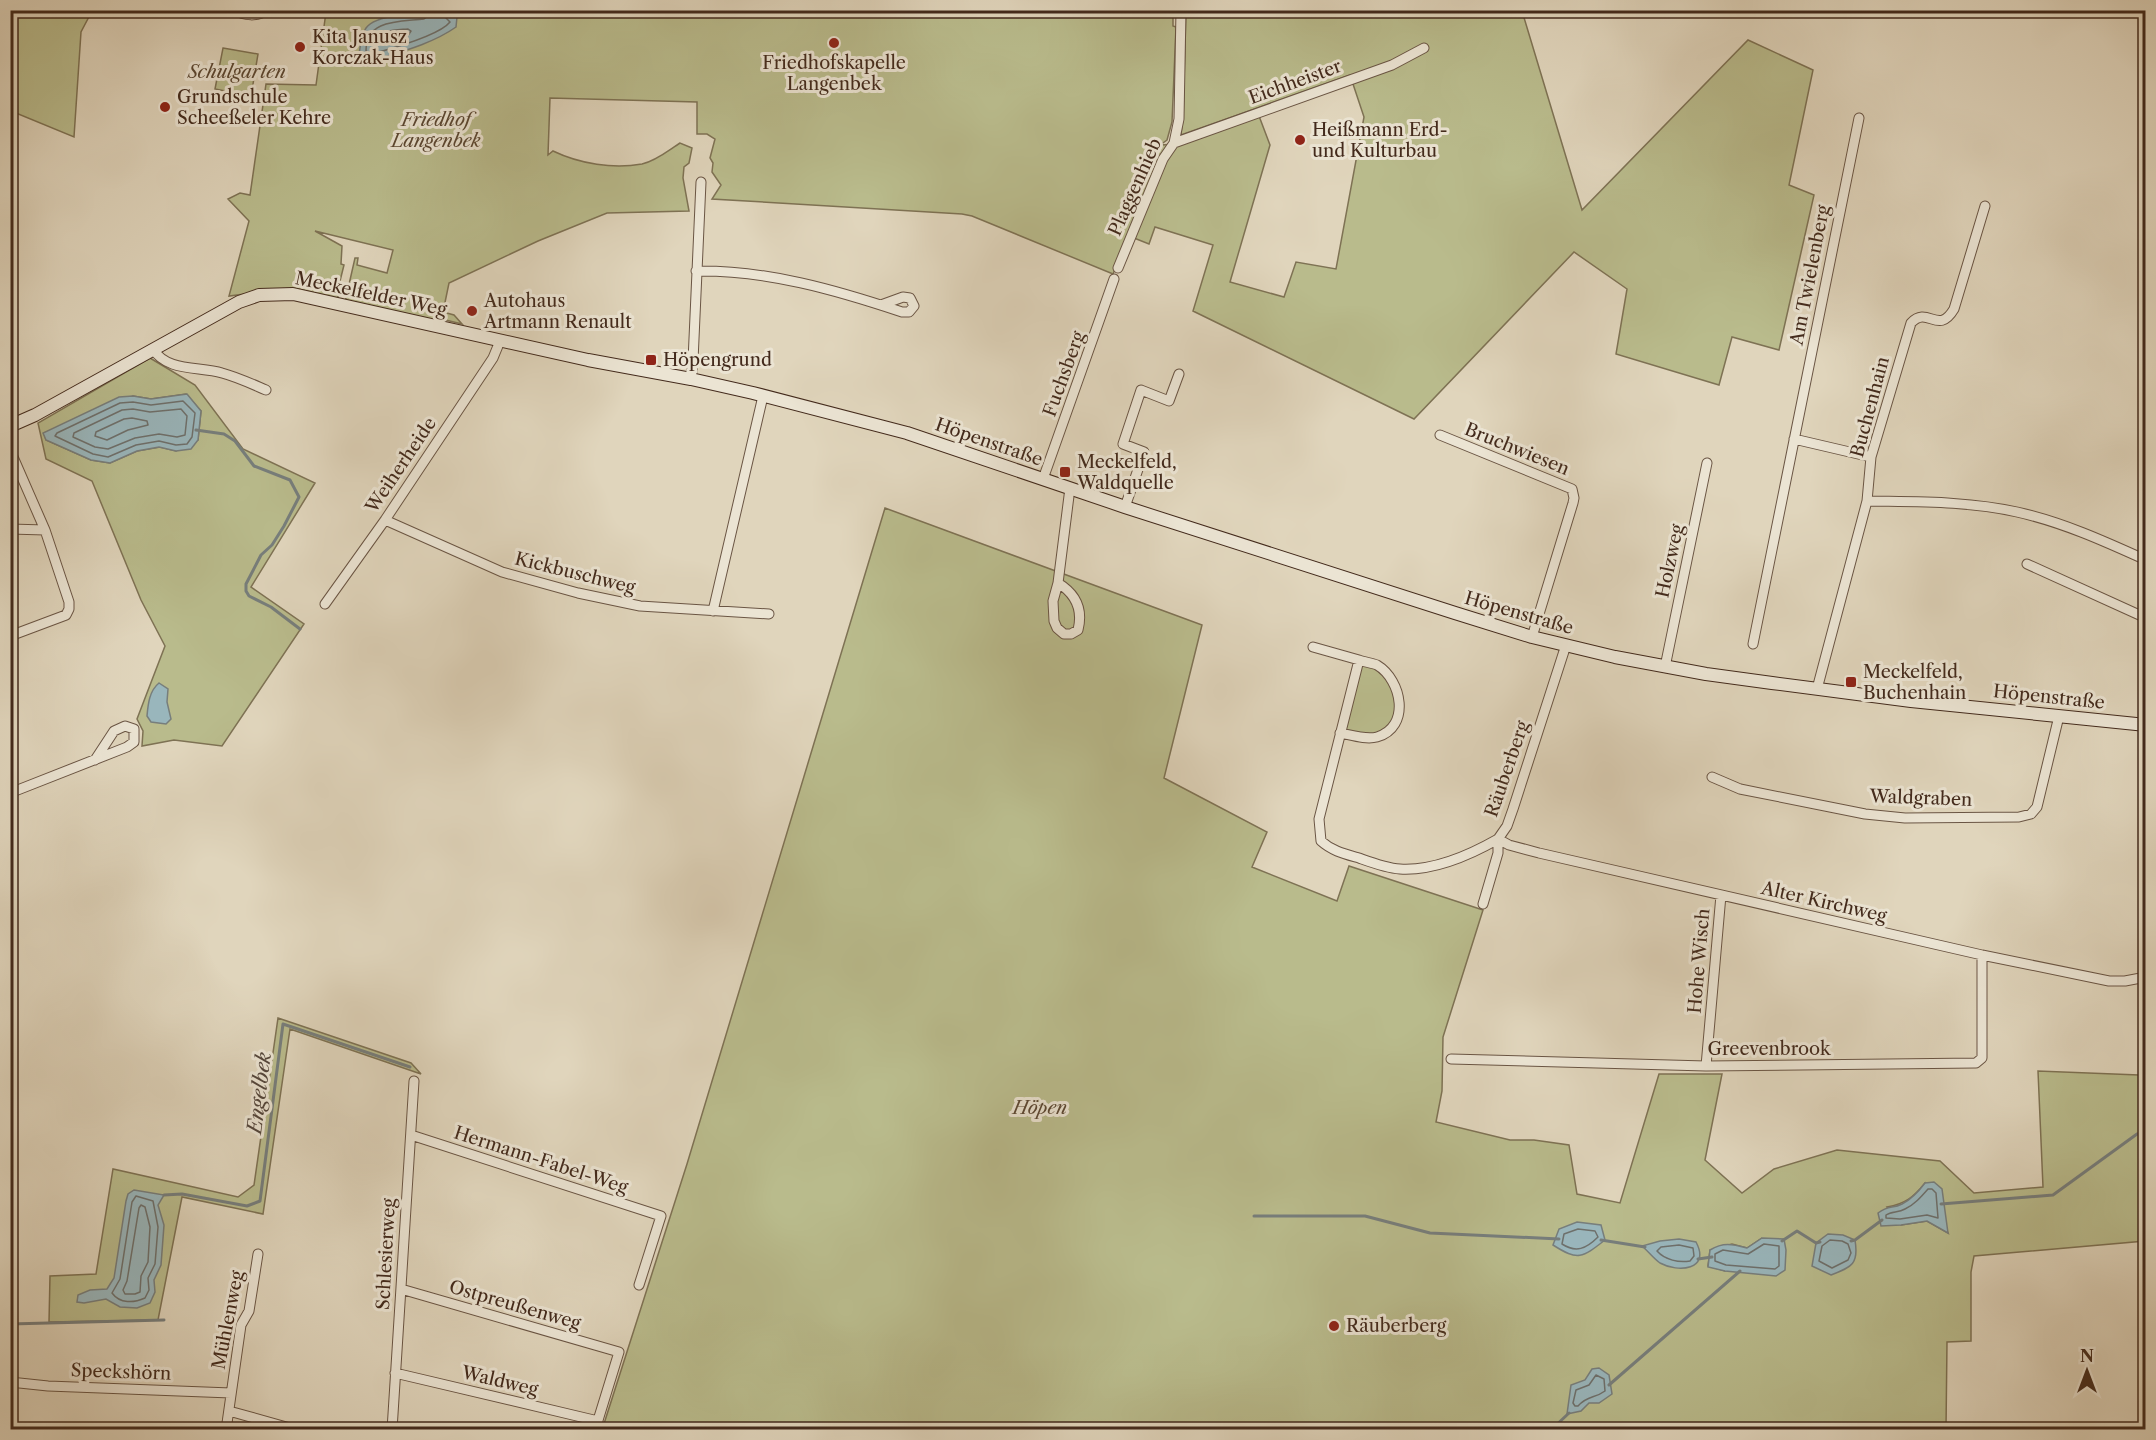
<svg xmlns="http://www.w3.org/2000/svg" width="2156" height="1440" viewBox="0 0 2156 1440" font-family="'Libre Caslon Text',serif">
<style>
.green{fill:#b9bb8c;stroke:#7e7254;stroke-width:1.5;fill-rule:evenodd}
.water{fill:#99b6bc;stroke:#777e7c;stroke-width:1.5}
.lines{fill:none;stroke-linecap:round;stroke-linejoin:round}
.shore{stroke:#6e706c;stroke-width:1.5}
.stream{stroke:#777e7c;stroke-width:3}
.street-casing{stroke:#6a5544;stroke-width:11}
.secondary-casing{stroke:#432a1c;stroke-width:14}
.street{stroke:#ebe4d3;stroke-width:9}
.secondary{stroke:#ebe4d3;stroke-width:12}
.poi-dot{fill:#8f2418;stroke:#ebe4d3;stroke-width:2}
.labels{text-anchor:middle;stroke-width:6;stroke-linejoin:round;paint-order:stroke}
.poi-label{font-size:18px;fill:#432a1c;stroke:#ebe4d3;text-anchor:start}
.park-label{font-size:18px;font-style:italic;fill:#5b4732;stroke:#ebe4d3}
.street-label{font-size:18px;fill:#432a1c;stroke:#ebe4d3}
.water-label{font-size:20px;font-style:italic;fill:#54463c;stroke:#ebe4d3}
</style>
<rect width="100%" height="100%" fill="#e0d5bc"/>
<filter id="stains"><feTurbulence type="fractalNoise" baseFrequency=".00333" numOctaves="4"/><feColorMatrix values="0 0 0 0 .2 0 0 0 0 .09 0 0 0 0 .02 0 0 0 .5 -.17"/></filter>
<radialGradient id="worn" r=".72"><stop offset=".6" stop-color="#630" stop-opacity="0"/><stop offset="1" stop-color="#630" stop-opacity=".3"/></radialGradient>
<path class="green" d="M11 10 92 11 81 32 74 137 11 111 10 35 14 16 11 15Z
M324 11H1173V26L1176 27 1172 122 1167 140 1160 145 1178 144 1259 116 1270 145 1230 282 1284 297 1296 262 1336 269 1364 117 1350 75 1181 135 1183 117 1186 11H1522L1582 210 1748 40 1813 70 1789 185 1814 195 1779 350 1732 337 1719 385 1616 354 1627 289 1574 252 1414 419 1193 311 1213 245 1155 227 1149 244 1129 236 1113 274 972 216 962 214 712 199 721 185 712 172 713 163 710 158 715 139 707 134H697V102L550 98 548 155 553 151C580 164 613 169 642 164 656 161 669 150 680 143L692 148 689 163 684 167 683 178 689 211 607 213 538 241 449 283 443 312 454 315 462 324 441 319 440 322 345 302 355 258H358L357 265 387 273 393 250 315 231 342 246 341 264 344 265 338 289V300L253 293 229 296 249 221 228 199 240 193 250 195 266 84 316 85 326 12Z
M223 48 258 54 251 96 215 89Z
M150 358 195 385 243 449 315 483 251 587 304 624 222 746 174 740 142 746 143 731 137 719 165 646 141 600 92 481 46 459 38 423ZM186 394 201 411 198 440 176 451 160 447 137 451 110 463 91 460 46 440 44 433 133 396 151 399Z
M885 508 1202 625 1164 778 1267 832 1252 867 1337 901 1349 866 1483 910 1443 1037 1442 1091 1436 1122 1510 1140H1534L1569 1145 1577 1194 1620 1203 1659 1074H1722L1705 1160 1742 1193 1774 1169 1837 1150 1940 1161 1974 1193 2043 1187 2038 1071 2139 1075 2145 1078V1115L2141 1119 2145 1143V1241L1974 1256 1971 1272V1341L1947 1342 1946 1429 1551 1430 1537 1424 1532 1430H602L687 1164ZM1925 1183 1948 1233 1927 1221 1901 1225 1887 1207C1905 1204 1914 1197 1925 1183ZM1762 1238 1725 1271 1708 1266 1710 1250 1732 1244 1747 1248Z
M1359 660 1377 666 1398 693V717L1377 736 1341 733Z
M278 1018 411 1063 421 1074 290 1029 263 1214 182 1197 158 1320 49 1322 50 1276 96 1274 113 1169 238 1197 254 1185Z"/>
<path class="water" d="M447 12 457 17 456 27C432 44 400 52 371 61L359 55C360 47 361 35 366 28 378 12 428 13 447 12Z
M187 394 201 411 198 440 191 449 176 451 159 447 137 451 110 463 91 460 46 440 43 433 119 397 133 396 151 399Z
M159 683 168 689 167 702 171 719 166 724 151 722 147 716C148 705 149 691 159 683Z
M1934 1182 1942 1189 1948 1233 1927 1221 1901 1225 1881 1226 1878 1213C1889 1205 1892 1209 1902 1204 1912 1199 1919 1191 1925 1183Z
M134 1190 164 1195 158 1205 164 1225 161 1265 154 1280 155 1292 150 1303 137 1308 120 1307 106 1299 84 1303 77 1302 78 1295 90 1290 107 1289 114 1278 126 1201 128 1194Z
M1577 1222 1601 1225 1605 1240C1582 1258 1578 1261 1553 1245L1559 1229Z
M1828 1234 1843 1235 1855 1240C1859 1264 1852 1267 1831 1275L1812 1266 1816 1243Z
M1762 1238 1784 1239 1786 1250 1785 1270 1776 1276 1725 1271 1708 1267 1710 1250C1723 1242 1732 1244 1747 1248Z
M1679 1239 1696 1242C1711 1270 1678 1273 1660 1263 1654 1259 1648 1251 1642 1246L1660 1241Z
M1599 1368 1609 1375 1612 1394 1599 1403H1589L1581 1411 1567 1414 1571 1385 1585 1380 1592 1369Z"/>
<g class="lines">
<path class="shore" d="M429 10 428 16 424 19C399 22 366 19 366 51L372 54C390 49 439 36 450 22L444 16 443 10
M408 29 411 31 409 34 379 44 376 43C379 29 396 30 408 29Z
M183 401 195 413 192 437 187 444 176 445 159 441 136 445 108 457 93 454 55 436 57 433 120 403 133 402 151 405Z
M133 409 150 412 181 409 187 416 185 435 177 437 159 434 135 438 108 449 95 447 73 437 74 433 122 410Z
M132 418 147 421 148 425 128 430 107 440 95 436 96 432 124 419Z
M1928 1189H1932L1936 1193 1938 1218 1927 1215 1900 1219 1886 1218V1215C1892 1211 1898 1213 1905 1209 1914 1205 1921 1197 1928 1189Z
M136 1196 153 1201 158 1227 155 1264 148 1278 149 1290 145 1298C134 1303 120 1304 112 1293L120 1279 132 1202Z
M141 1205 145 1207 150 1227 148 1262 141 1276 140 1292 135 1294H125L123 1290 127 1281 139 1208Z
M1578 1229 1595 1231 1598 1237C1586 1249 1576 1253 1562 1244L1564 1234Z
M1830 1240 1842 1241 1848 1244 1851 1253 1848 1260 1832 1268 1819 1261 1822 1246Z
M1764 1244 1779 1246V1266L1775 1269 1726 1265 1715 1261V1254L1723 1250 1748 1254Z
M1679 1245 1693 1248 1694 1256 1690 1261C1679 1263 1665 1260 1657 1251L1661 1247Z
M1596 1375 1604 1379 1605 1391C1594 1399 1588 1395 1578 1406H1575L1573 1403 1576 1390 1589 1385Z"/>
<path class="stream" d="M10 410 15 413
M196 430 224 434 235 441 254 466 290 480 299 497 284 526 272 545 261 555 246 584V591L249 596 271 607 300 629
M164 1195 182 1194 247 1206 260 1201 283 1024 410 1067
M1941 1204 2053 1195 2137 1134 2146 1132
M1254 1216H1365L1430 1233 1559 1239
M1601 1240 1645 1247
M1782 1241 1797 1231 1816 1243 1820 1242
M1851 1241 1855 1240 1882 1220
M1698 1259 1712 1257
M10 1324 164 1320
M1609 1385 1740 1271
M1551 1430 1569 1413"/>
<defs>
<path id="street" d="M235 10C244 16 258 17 266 10
M1174 143 1392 65 1424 48
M1118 268 1163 159 1174 143 1179 119 1181 10
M696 271C767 270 836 290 902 312H909L914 306 910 298 903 297 881 305
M153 349C167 372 199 366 222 373 237 377 252 384 266 390
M691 379 693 361 701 182
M1440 435 1572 489 1574 498 1573 503 1532 637
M1794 439 1871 457
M10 450 45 530 69 602V609L66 615 10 636
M1043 479 1114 279
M1867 501C1917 502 1968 501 2017 512 2062 522 2104 541 2146 560
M1125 507 1144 452 1123 444 1141 390 1169 401 1179 374
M385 520 502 572 578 593 640 606 769 614
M10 529 45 530
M2027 564 2146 618
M1058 583C1076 594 1083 610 1078 630L1071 634H1064L1057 628 1054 621 1053 601 1058 583 1070 488
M325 604 385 520 493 358 500 341
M713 611 763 396
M1753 644 1859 118
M1313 647 1359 660
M1665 667 1707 463
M1817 689 1867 501 1871 457 1911 323C1928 305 1938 336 1954 309L1985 206
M1340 733C1351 735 1366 740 1377 737 1411 727 1402 680 1377 665 1372 663 1364 662 1359 660L1319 819 1321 841C1332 851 1345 854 1359 858 1373 863 1386 868 1400 869 1433 871 1470 855 1498 839
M1712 777 1740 789 1865 814 1905 818 2019 817 2031 814 2037 807 2059 716
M10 793 127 747 134 742V729L125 726 114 731 95 760
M1498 839 1509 845 1539 853 1982 955 2109 981H2125L2146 977
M1483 904 1498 853V839L1507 826 1513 809 1566 645
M1451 1059 1706 1066 1976 1063 1982 1058V955
M1706 1066 1721 895
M411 1135 661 1216 639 1285
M401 1289 619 1352 595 1430
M395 1373 598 1421
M10 1382 48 1386 231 1393
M229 1411 297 1430
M226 1430 241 1325 249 1311 258 1254
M392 1430 414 1081"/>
<path id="secondary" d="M10 426 35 415 239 302 259 295 293 294 588 360 691 379 753 393 907 433 1125 507 1455 613 1532 637 1615 657 1706 674 1772 683 1911 701 2146 725"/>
</defs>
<use href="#street" class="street-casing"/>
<use href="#secondary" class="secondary-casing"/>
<use href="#street" class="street"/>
<use href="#secondary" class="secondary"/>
</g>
<g class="poi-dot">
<circle cx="834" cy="43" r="6"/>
<circle cx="300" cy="47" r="6"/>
<circle cx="165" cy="107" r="6"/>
<circle cx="1300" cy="140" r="6"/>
<circle cx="472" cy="311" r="6"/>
<rect x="645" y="354" width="12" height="12" rx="3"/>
<rect x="1059" y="466" width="12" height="12" rx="3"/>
<rect x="1845" y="676" width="12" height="12" rx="3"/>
<circle cx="1334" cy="1326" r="6"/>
</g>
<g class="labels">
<g class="poi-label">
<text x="312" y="43">Kita Janusz<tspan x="312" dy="21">Korczak-Haus</tspan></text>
<text x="834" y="69" text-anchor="middle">Friedhofskapelle<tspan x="834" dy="21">Langenbek</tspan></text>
<text x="177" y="103">Grundschule<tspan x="177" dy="21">Scheeßeler Kehre</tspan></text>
<text x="1312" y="136">Heißmann Erd-<tspan x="1312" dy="21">und Kulturbau</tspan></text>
<text x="484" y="307">Autohaus<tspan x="484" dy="21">Artmann Renault</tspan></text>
<text x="663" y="366">Höpengrund</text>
<text x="1077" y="468">Meckelfeld,<tspan x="1077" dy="21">Waldquelle</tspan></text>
<text x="1863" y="678">Meckelfeld,<tspan x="1863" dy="21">Buchenhain</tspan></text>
<text x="1346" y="1332">Räuberberg</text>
</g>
<g class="park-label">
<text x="237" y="78">Schulgarten</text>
<text x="436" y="126">Friedhof<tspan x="436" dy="21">Langenbek</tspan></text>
<text x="1040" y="1114">Höpen</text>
</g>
<g class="street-label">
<text transform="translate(1295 82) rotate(-20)" y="6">Eichheister</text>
<text transform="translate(1135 187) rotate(-66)" y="6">Plaggenhieb</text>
<text transform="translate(1810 275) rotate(-79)" y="6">Am Twielenberg</text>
<text transform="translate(371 294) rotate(12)" y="6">Meckelfelder Weg</text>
<text transform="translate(1064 374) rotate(-70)" y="6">Fuchsberg</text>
<text transform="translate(1870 407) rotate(-75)" y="6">Buchenhain</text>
<text transform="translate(989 442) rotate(19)" y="6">Höpenstraße</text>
<text transform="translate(1517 449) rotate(22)" y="6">Bruchwiesen</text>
<text transform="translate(401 465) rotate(-56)" y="6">Weiherheide</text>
<text transform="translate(1670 561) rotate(-78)" y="6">Holzweg</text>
<text transform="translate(575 573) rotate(14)" y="6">Kickbuschweg</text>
<text transform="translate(1519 613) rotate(16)" y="6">Höpenstraße</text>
<text transform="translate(2049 697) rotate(6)" y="6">Höpenstraße</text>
<text transform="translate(1507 769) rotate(-71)" y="6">Räuberberg</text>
<text transform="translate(1921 798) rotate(2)" y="6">Waldgraben</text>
<text transform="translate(1824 902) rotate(13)" y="6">Alter Kirchweg</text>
<text transform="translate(1699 961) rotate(-85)" y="6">Hohe Wisch</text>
<text x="1769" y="1055">Greevenbrook</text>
<text transform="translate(541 1160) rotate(18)" y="6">Hermann-Fabel-Weg</text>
<text transform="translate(386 1254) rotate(-87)" y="6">Schlesierweg</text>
<text transform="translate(515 1305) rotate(16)" y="6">Ostpreußenweg</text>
<text transform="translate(228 1320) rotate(-79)" y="6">Mühlenweg</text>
<text transform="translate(121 1372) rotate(2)" y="6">Speckshörn</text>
<text transform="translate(500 1381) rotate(13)" y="6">Waldweg</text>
</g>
<g class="water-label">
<text transform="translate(259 1093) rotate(-83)" y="7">Engelbek</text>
</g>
</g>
<rect width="2156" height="1440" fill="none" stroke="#e0d5bc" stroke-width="36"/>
<rect x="12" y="12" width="2132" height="1416" fill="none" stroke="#432a1c" stroke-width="3"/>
<rect x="18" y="18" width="2120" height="1404" fill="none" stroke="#432a1c" stroke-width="1.5"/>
<g transform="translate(2087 1371)" stroke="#ebe4d3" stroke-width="4.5" paint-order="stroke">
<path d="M0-4.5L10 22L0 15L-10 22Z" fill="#432a1c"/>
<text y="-9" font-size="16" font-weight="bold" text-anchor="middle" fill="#432a1c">N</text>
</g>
<rect width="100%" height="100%" filter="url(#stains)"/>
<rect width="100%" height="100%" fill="url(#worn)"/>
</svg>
